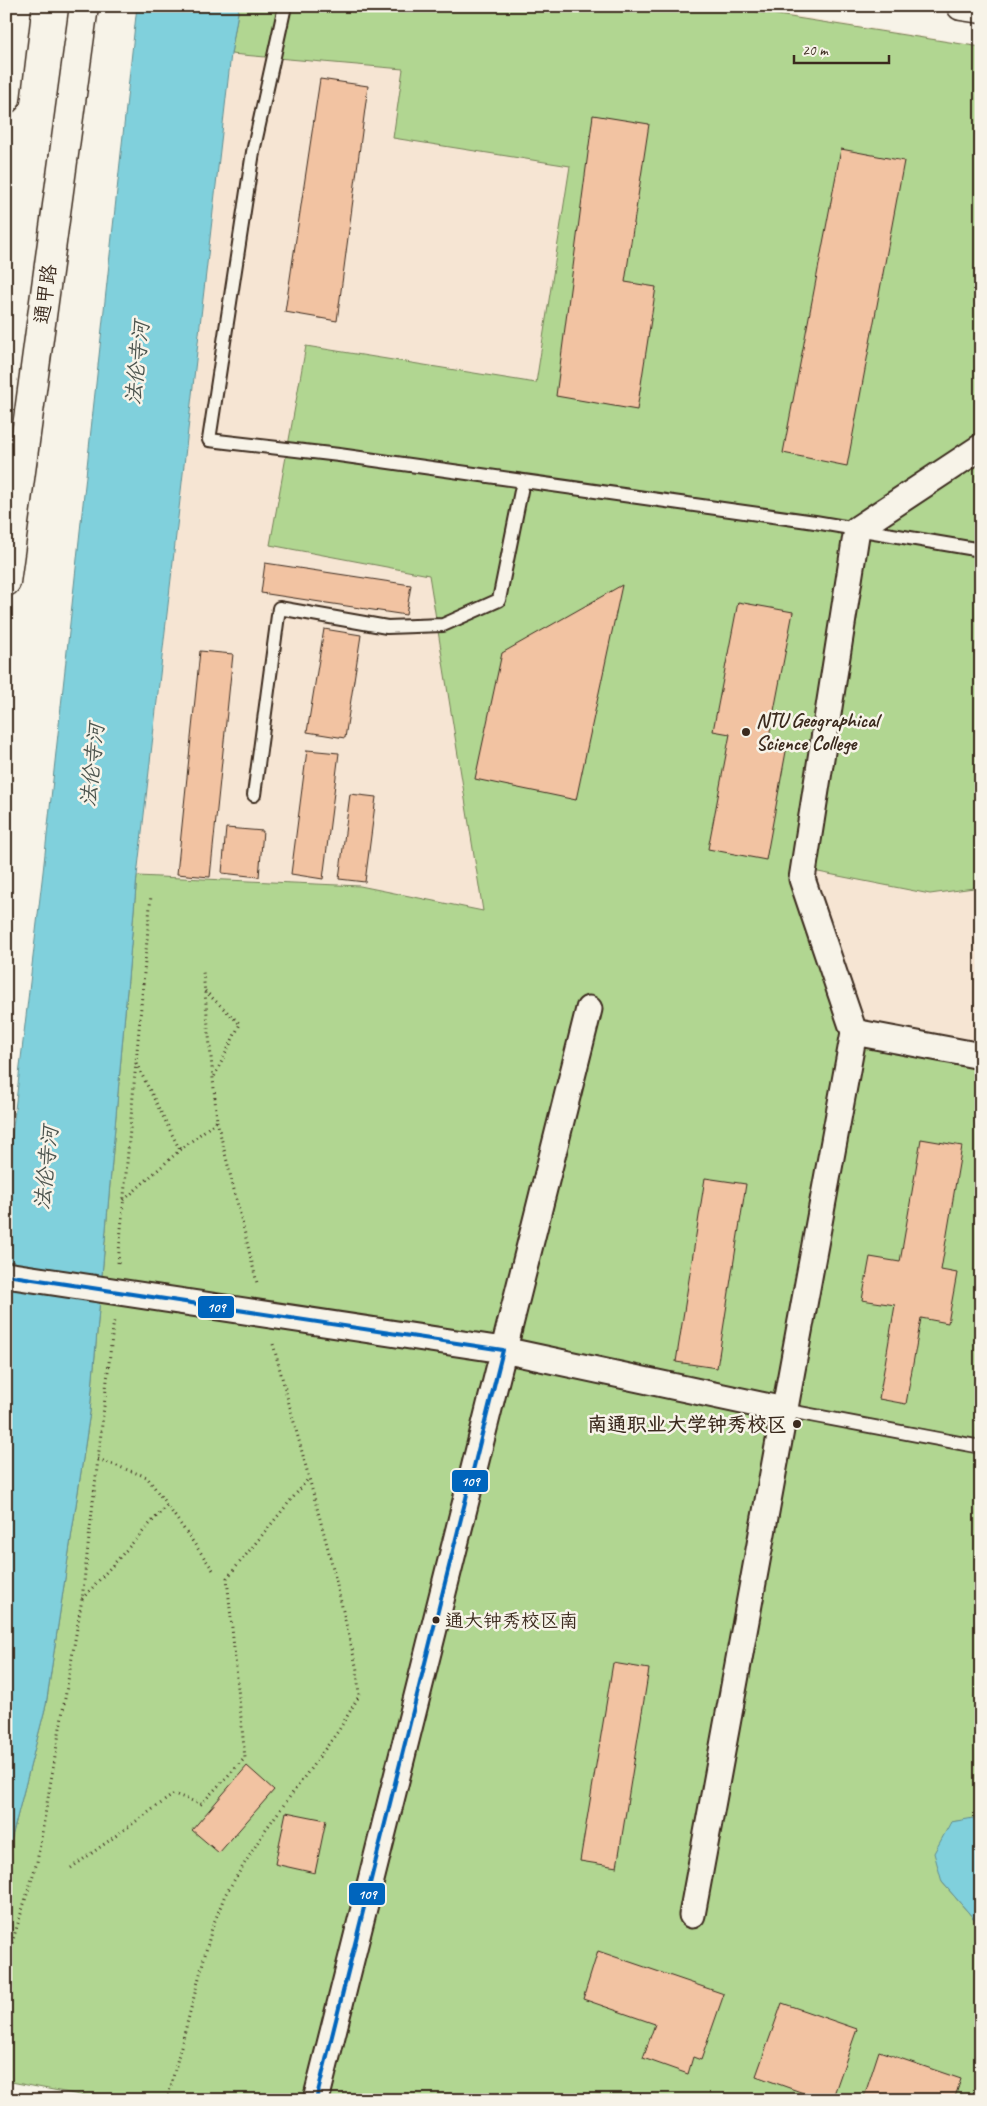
<svg xmlns="http://www.w3.org/2000/svg" width="987" height="2106" viewBox="0 0 987 2106" font-family="Caveat,'LXGW WenKai TC',sans-serif">
<style>
.built{fill:#f6e5d3}
.green{fill:#b1d691;stroke:#768058}
.water{fill:#80d0dc;stroke:#648e90}
.building{fill:#f2c3a2;stroke:#3b2a1e}
.lines{fill:none;stroke-linecap:round;stroke-linejoin:round}
.lane-casing{stroke:#3b2a1e;stroke-width:16}
.street-casing{stroke:#3b2a1e;stroke-width:29}
.secondary-casing{stroke:#3b2a1e;stroke-width:31}
.path{stroke:#3b2a1e;stroke-width:3;stroke-dasharray:1 4;stroke-linecap:butt}
.lane{stroke:#f7f3e8;stroke-width:12}
.street{stroke:#f7f3e8;stroke-width:25}
.secondary{stroke:#f7f3e8;stroke-width:28}
.bus-1-casing{stroke:#f7f3e8;stroke-width:8}
.bus-1{stroke:#0065bd;stroke-width:4}
.poi-dot{fill:#3b2a1e;stroke:#f7f3e8;stroke-width:2}
.labels{text-anchor:middle;stroke-width:5;stroke-linejoin:round;paint-order:stroke}
.bus-label{font-size:19px;fill:#3b2a1e;stroke:#f7f3e8;text-anchor:start}
.street-label{font-size:20px;fill:#3b2a1e;stroke:#f7f3e8}
.poi-label{font-size:20px;font-weight:bold;fill:#3b2a1e;stroke:#f7f3e8;text-anchor:start}
.water-label{font-size:21px;font-style:italic;fill:#4c544e;stroke:#f7f3e8}
.line-badge{stroke:#f7f3e8;stroke-width:2}
.badge-label{font-size:14px;text-anchor:middle;font-weight:bold;fill:#fff}
</style>
<rect width="100%" height="100%" fill="#f7f3e8"/>
<filter id="ink" filterUnits="userSpaceOnUse"><feTurbulence type="fractalNoise" baseFrequency=".02" numOctaves="2"/><feDisplacementMap in="SourceGraphic" scale="10" xChannelSelector="R" yChannelSelector="G"/><feConvolveMatrix kernelMatrix="1 2 1 2 8 2 1 2 1" color-interpolation-filters="sRGB"/></filter>
<g filter="url(#ink)">
<path class="built" d="M239 6H734L981 46V2030L360 886 137 876 231 54Z"/>
<path class="green" d="M239 6H720L981 47V887L930 894 803 869 854 1032 981 1056V1818L951 1822 942 1882 981 1927V2100H106L6 2081V1860L46 1705 90 1412 137 876 360 886 483 911 429 575 270 545 306 346 536 383 570 166 393 138 403 69 231 54Z"/>
<path class="water" d="M137 6H239L231 54 137 876 90 1412 46 1705 6 1860V1186L43 872Z
M979 1817 981 1818V1927L942 1882 934 1853 951 1822Z"/>
<path class="building" d="M320 79 368 86 337 321 285 312Z
M593 115 649 124 625 282 656 287 637 410 556 396Z
M841 149 904 161 847 466 783 453Z
M265 563 411 585 406 615 261 593Z
M622 585 576 800 475 779 502 653Z
M738 602 793 612 768 742 787 746 766 860 708 849 730 734 713 731Z
M324 629 361 635 345 738 307 732Z
M200 651 233 654 210 877 177 874Z
M307 750 339 753 323 879 291 874Z
M350 794 376 797 365 882 339 879Z
M226 828 263 831 259 877 222 873Z
M921 1139 962 1146 941 1270 957 1273 948 1323 921 1318 906 1404 879 1399 895 1305 862 1300 870 1257 900 1262Z
M705 1178 746 1184 717 1368 676 1362Z
M613 1663 649 1669 617 1867 580 1861Z
M247 1766 274 1790 219 1853 192 1830Z
M286 1812 326 1820 315 1873 275 1864Z
M598 1951 724 1994 701 2060 693 2057 688 2074 643 2058 655 2024 583 1999Z
M782 2003 857 2029 832 2100H823L756 2076Z
M879 2051 961 2079 954 2100H863Z"/>
<g class="lines">
<defs>
<path id="lane" d="M285 6 253 152 209 440 339 455 815 522 981 550
M254 795 279 608 387 627 443 625 499 600 523 481
M784 1410 981 1447"/>
<path id="street" d="M854 1032 981 1056
M6 1275 503 1350 784 1410
M692 1915 854 1032 802 879 857 529 981 447
M316 2100 589 1009"/>
<path id="secondary" d="M961 6 981 9
M6 99 17 6
M6 582 84 6"/>
</defs>
<use href="#lane" class="lane-casing"/>
<use href="#street" class="street-casing"/>
<use href="#secondary" class="secondary-casing"/>
<path class="path" d="M205 991 240 1024 213 1079
M136 1063 180 1150
M217 1121 257 1283
M124 1200 180 1150 217 1121 203 972
M118 1263 151 895
M98 1459 147 1477 213 1570
M82 1599 167 1505
M71 1868 174 1794 201 1804 245 1758 227 1578 309 1478
M6 1962 37 1862 82 1599 114 1319
M167 2100 212 1928 225 1895 266 1829 339 1730 359 1696 357 1670 331 1560 273 1344"/>
<use href="#lane" class="lane"/>
<use href="#street" class="street"/>
<use href="#secondary" class="secondary"/>
<defs>
<path id="bus-1" d="M6 1275 503 1350 316 2100"/>
</defs>
<use href="#bus-1" class="bus-1-casing"/>
<use href="#bus-1" class="bus-1"/>
</g>
</g>
<g class="poi-dot">
<circle cx="746" cy="732" r="5"/>
<circle cx="797" cy="1424" r="5"/>
<circle cx="436" cy="1620" r="4.5"/>
</g>
<g class="labels">
<g class="bus-label">
<text x="445" y="1627">通大钟秀校区南</text>
</g>
<g class="street-label">
<text transform="translate(45 294) rotate(-82)" y="7">通甲路</text>
</g>
<g class="poi-label">
<text x="756" y="727">NTU Geographical<tspan x="756" dy="23">Science College</tspan></text>
<text x="787" y="1431" text-anchor="end">南通职业大学钟秀校区</text>
</g>
<g class="water-label">
<text transform="translate(137 363) rotate(-84)" y="7">法伦寺河</text>
<text transform="translate(92 765) rotate(-84)" y="7">法伦寺河</text>
<text transform="translate(46 1168) rotate(-84)" y="7">法伦寺河</text>
</g>
</g>
<g class="line-badge">
<rect x="197" y="1295" width="38" height="24" rx="5" fill="#0065bd"/>
<rect x="451" y="1469" width="38" height="24" rx="5" fill="#0065bd"/>
<rect x="348" y="1882" width="38" height="24" rx="5" fill="#0065bd"/>
</g>
<g class="badge-label">
<text x="216" y="1312">109</text>
<text x="470" y="1486">109</text>
<text x="367" y="1899">109</text>
</g>
<rect width="987" height="2106" fill="none" stroke="#f7f3e8" stroke-width="25"/>
<rect x="12" y="12" width="962" height="2081" fill="none" stroke="#3b2a1e" stroke-width="2" filter="url(#ink)"/>
<path d="M794 55v8h95v-8" fill="none" stroke="#3b2a1e" stroke-width="2.5"/>
<text x="802" y="55" font-size="15" fill="#3b2a1e" stroke="#f7f3e8" stroke-width="4" paint-order="stroke">20 m</text>
</svg>
